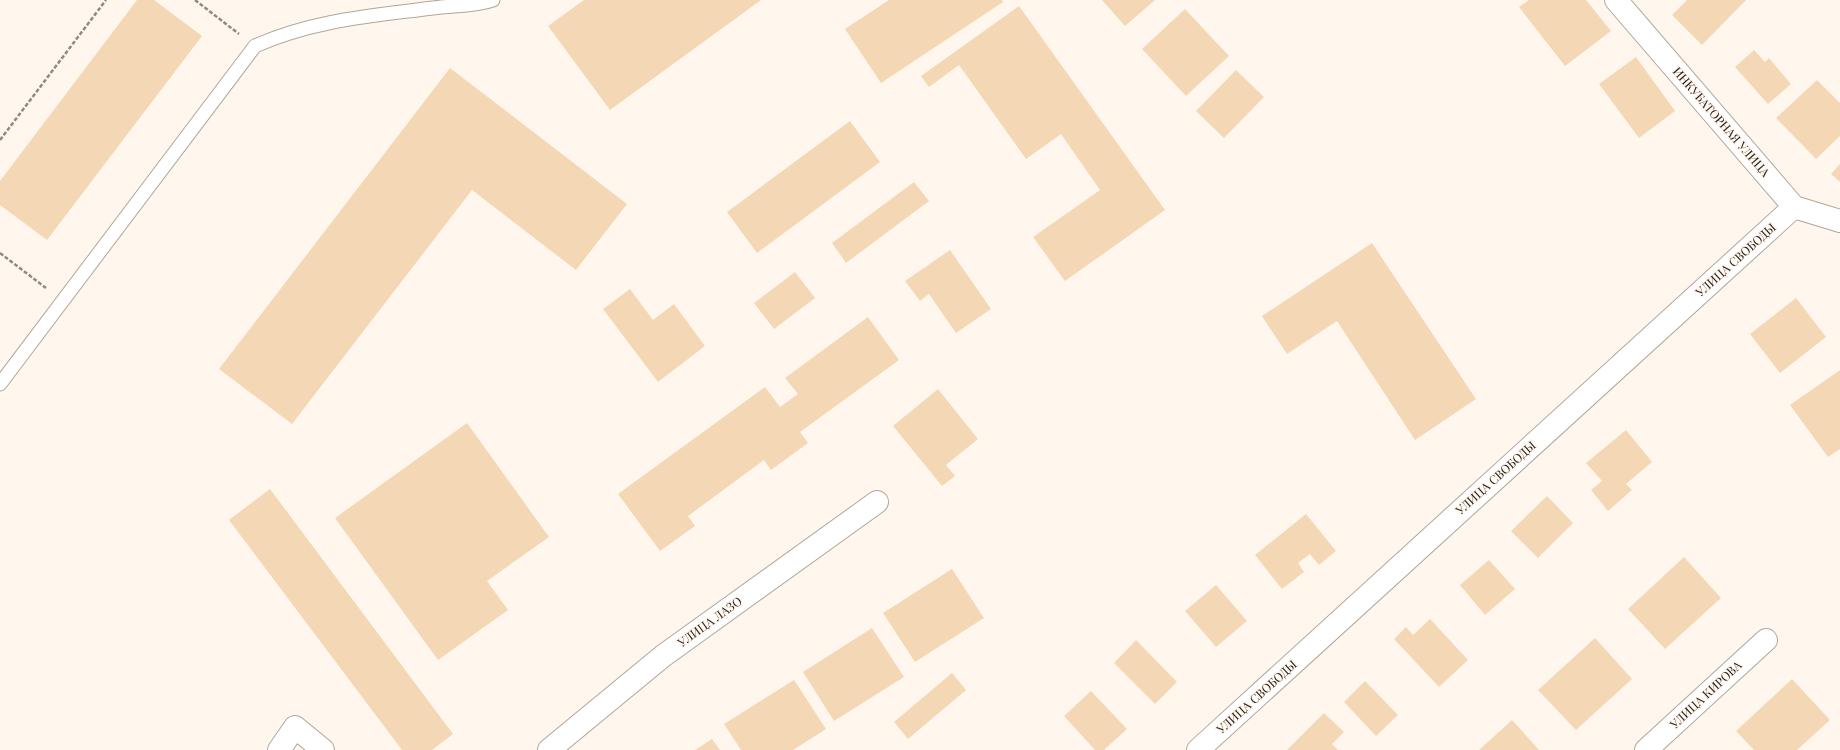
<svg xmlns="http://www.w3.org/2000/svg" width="1840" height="750" viewBox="0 0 1840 750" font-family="'Playfair Display',serif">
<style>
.building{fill:#f4d7b5}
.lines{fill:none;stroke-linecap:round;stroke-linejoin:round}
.lane-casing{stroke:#b0a69b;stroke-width:15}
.street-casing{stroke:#b0a69b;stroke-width:24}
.path{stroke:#8f8982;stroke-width:2.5;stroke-dasharray:4 2;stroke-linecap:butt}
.lane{stroke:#fff;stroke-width:13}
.street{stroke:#fff;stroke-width:22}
.labels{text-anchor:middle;stroke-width:3;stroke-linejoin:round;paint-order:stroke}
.street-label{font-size:12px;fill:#1e1a16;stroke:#fff6ed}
</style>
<rect width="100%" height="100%" fill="#fff6ed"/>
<path class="building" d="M137 0H154L202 36 47 240 0 205V181Z
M584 0H761L610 110 548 26Z
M889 0H1002L1003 2 881 83 845 29Z
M1102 0H1155L1125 26Z
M1529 0H1586L1611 31 1565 66 1519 7Z
M1687 0H1746L1702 45 1672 15Z
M1019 6 1165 210 1065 281 1033 237 1100 190 1061 134 1026 159 959 65 929 87 921 76Z
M1185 9 1229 56 1186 96 1142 49Z
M1754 50 1765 62 1769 58 1791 84 1768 104 1735 67Z
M1636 57 1675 111 1639 138 1599 84Z
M450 68 627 204 576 270 472 190 292 424 219 369Z
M1236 70 1264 97 1224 138 1196 111Z
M1817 80 1840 103V136L1816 159 1776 118Z
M850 121 880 162 757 253 727 212Z
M1840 164V182L1831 174Z
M914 182 929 201 846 263 832 243Z
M1372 243 1476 399 1415 440 1337 321 1287 354 1262 316Z
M950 250 991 309 956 333 929 294 920 301 905 281Z
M795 272 815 298 774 329 754 303Z
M630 289 653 320 674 304 705 346 658 382 603 309Z
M1796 298 1826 337 1780 373 1750 334Z
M868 317 899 360 800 432 808 443 771 470 764 460 688 516 695 526 660 551 618 494 765 387 780 407 798 394 785 378Z
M1840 370V449L1828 457 1790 405Z
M938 389 978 439 946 465 955 476 942 486 893 426Z
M467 423 549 537 487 581 508 610 438 660 335 518Z
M1626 430 1652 462 1626 484 1632 490 1608 511 1591 490 1602 481 1586 463Z
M270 489 453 734 432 750H402L229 520Z
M1547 496 1573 523 1538 558 1511 531Z
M1306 514 1336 551 1319 565 1310 554 1298 563 1304 572 1282 589 1255 555Z
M1684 557 1721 598 1665 649 1628 609Z
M1489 560 1515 589 1485 615 1460 585Z
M952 569 984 618 915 662 883 613Z
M1216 585 1247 621 1216 647 1185 611Z
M1430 619 1468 660 1439 687 1394 639 1406 627 1413 635Z
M872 628 904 677 834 721 803 672Z
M1595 638 1632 679 1576 730 1538 690Z
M1136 640 1177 682 1155 704 1114 663Z
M952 673 966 690 908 739 894 722Z
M1792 679 1830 720 1797 750H1754L1736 731Z
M794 680 826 729 793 750H741L724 724Z
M1365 681 1398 715 1376 736 1344 702Z
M1091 691 1127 729 1104 750H1095L1064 716Z
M1324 713 1344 732 1332 744 1338 750H1287Z
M1512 720 1539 750H1479Z
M712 739 720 750H695Z"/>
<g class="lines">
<defs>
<path id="lane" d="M0 384 255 46C313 20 371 16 433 8 453 5 474 7 493 0"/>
<path id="street" d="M1616 0 1794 207 1840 221
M279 750 295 727 323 750
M549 750 663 656 877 502
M1198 750 1794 207
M1646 750 1766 640"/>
</defs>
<use href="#lane" class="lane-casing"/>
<use href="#street" class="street-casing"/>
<path class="path" d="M195 0 239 34
M0 140 106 0
M0 253 46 288"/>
<use href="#lane" class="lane"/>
<use href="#street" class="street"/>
</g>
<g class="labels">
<g class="street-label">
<text transform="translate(1721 122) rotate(49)" y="4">ИНКУБАТОРНАЯ УЛИЦА</text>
<text transform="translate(1736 260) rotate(-42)" y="4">УЛИЦА СВОБОДЫ</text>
<text transform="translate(1496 478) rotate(-42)" y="4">УЛИЦА СВОБОДЫ</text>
<text transform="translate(710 622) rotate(-36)" y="4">УЛИЦА ЛАЗО</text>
<text transform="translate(1706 695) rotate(-43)" y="4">УЛИЦА КИРОВА</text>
<text transform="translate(1257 697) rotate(-42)" y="4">УЛИЦА СВОБОДЫ</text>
</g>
</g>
</svg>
